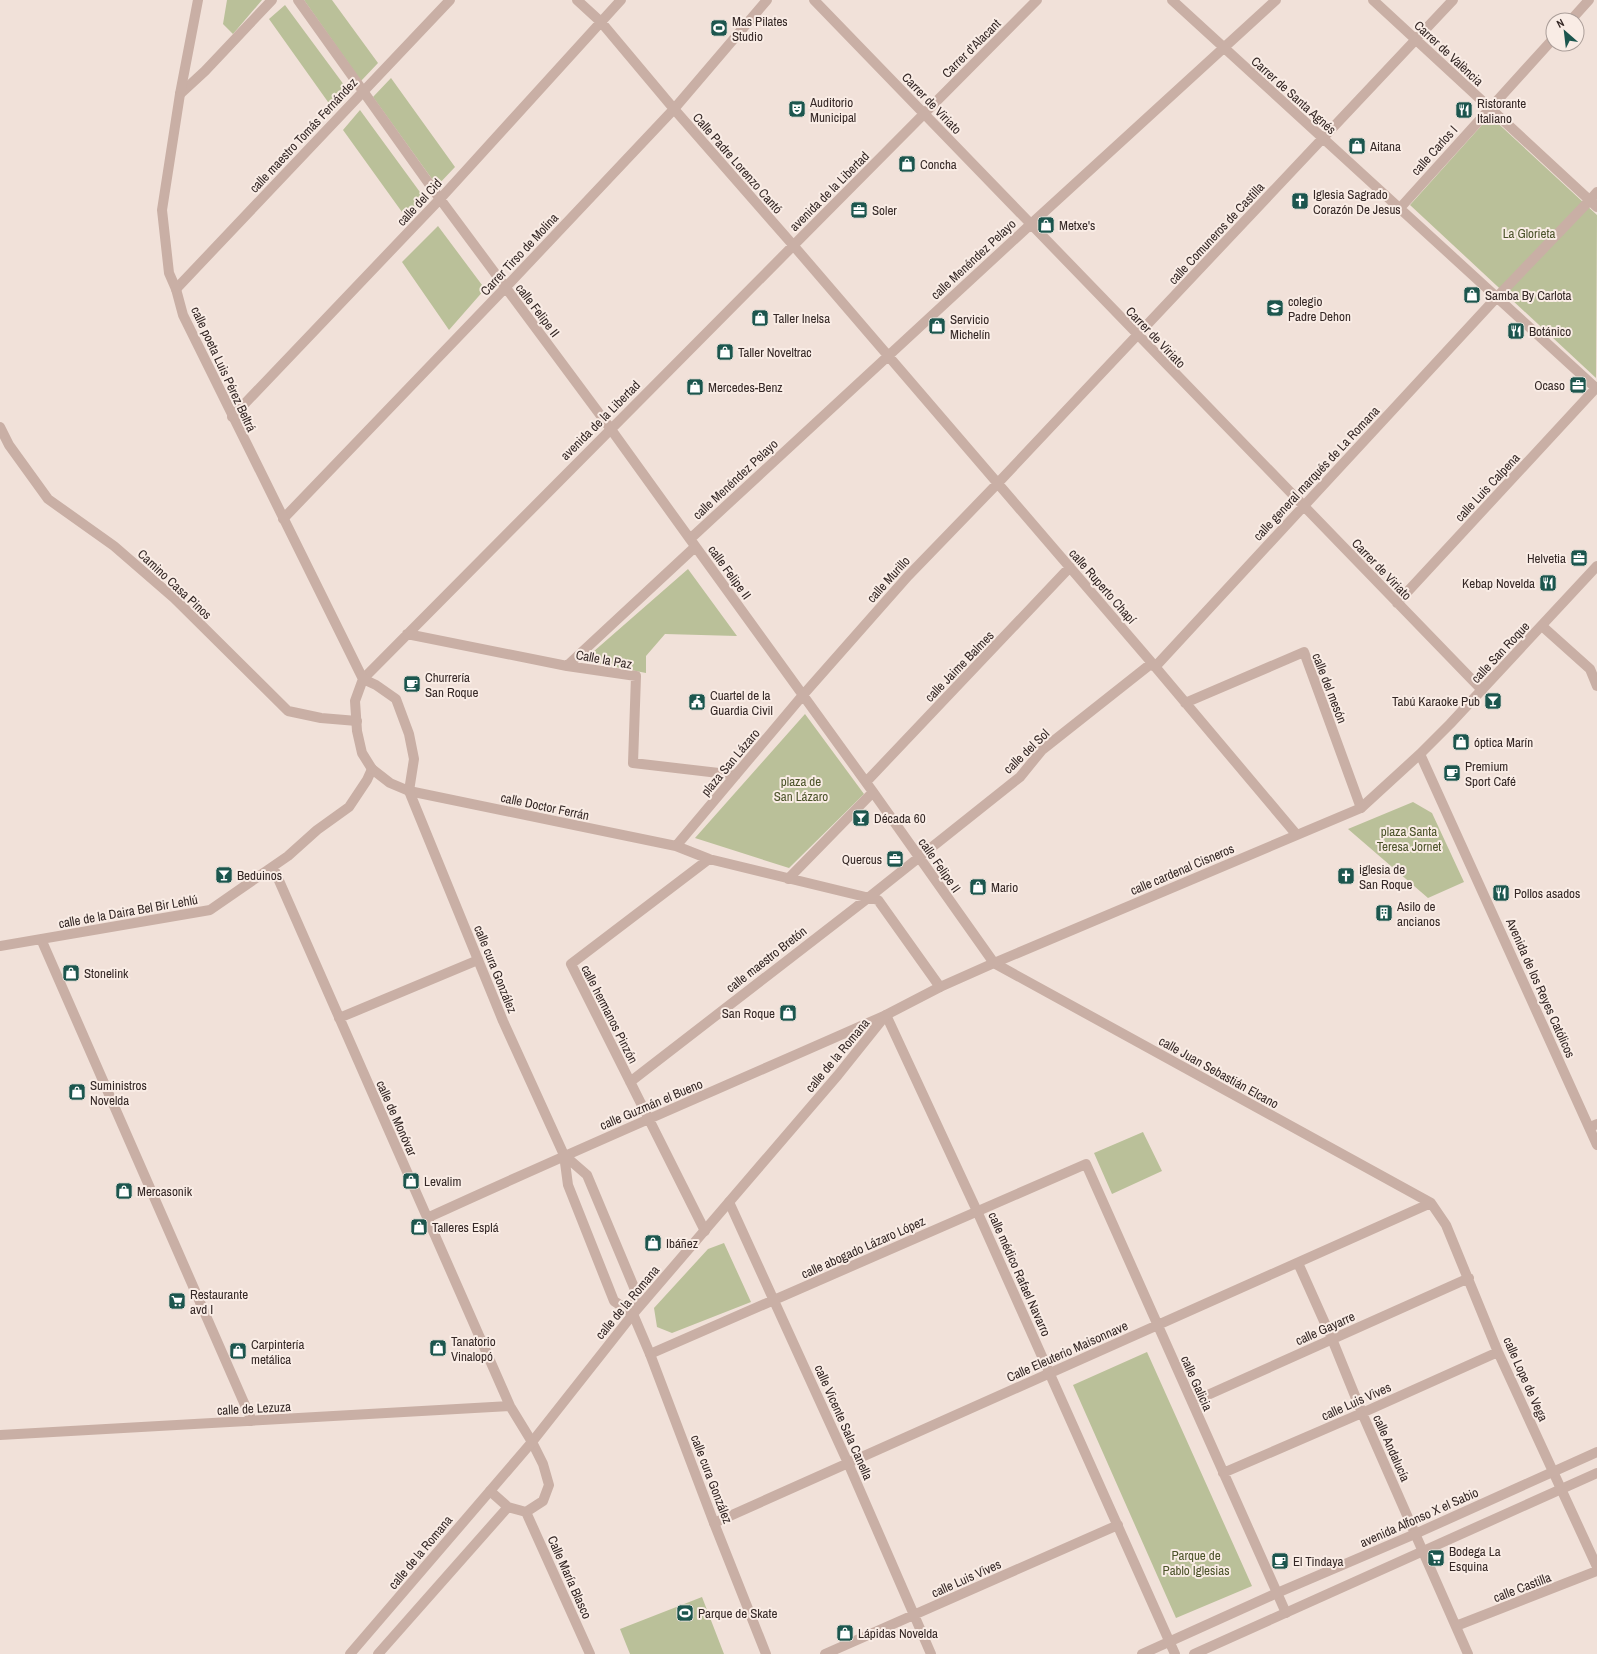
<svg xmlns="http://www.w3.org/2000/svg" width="1597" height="1654" viewBox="0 0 1597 1654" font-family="'Archivo Narrow',sans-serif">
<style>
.park{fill:#bac099}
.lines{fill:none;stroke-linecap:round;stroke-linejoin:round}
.pedestrian{stroke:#c9afa5;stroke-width:10}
.minor{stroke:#c9afa5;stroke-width:10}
.tertiary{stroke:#c9afa5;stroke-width:10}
.labels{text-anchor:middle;stroke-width:4;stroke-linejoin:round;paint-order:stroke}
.poi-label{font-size:13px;fill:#352826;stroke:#f9ece5;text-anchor:start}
.street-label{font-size:13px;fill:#352826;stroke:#f9ece5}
.park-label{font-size:13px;fill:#4c532a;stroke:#f9ece5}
</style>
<rect width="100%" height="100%" fill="#f1e1d9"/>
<path class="park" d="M227 0H262L233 34 223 24Z
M304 0H332L378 63 361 81Z
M285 5 350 93 333 109 269 19Z
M391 78 455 167 437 186 373 97Z
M360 110 425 199 407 219 343 130Z
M1490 116 1597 215 1596 378 1410 205Z
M438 226 485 289 449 330 402 262Z
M688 569 737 636 665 634 646 656V673L600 664 593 652Z
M805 714 864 794 789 868 695 838Z
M1413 802 1432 813 1464 882 1428 898 1348 829Z
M1143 1132 1162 1171 1112 1194 1094 1153Z
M724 1243 751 1302 672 1333 657 1327 654 1308 708 1249Z
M1147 1352 1252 1586 1176 1618 1073 1385Z
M702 1597 724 1654H630L620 1629Z"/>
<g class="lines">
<path class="pedestrian" d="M298 0 440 199
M180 94 205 71 272 0
M176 289 450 0
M1497 297 1590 200"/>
<path class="minor" d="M577 0 601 22 674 109 793 245 1152 663 1296 834
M814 0 1482 690
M1172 0 1597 389
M1373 0 1597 207
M1571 20 1589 0
M440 199 610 428 690 539 873 792 994 963 1431 1203 1446 1225 1498 1352 1597 1567
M1590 200 1597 192
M1400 208 1553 39
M232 417 440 199 621 0
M0 427 9 445 48 499 114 546 174 598 288 711 321 718 357 721
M283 519 505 288 674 109 767 0
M690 539 1031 224 1276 0
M1397 603 1597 387
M1542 626 1590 669 1597 686
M407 634 567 666 636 676 633 763 736 775
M567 666 695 547
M1155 667 1497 297
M363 679 1037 0
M1185 703 1304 652 1361 808
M866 782 1070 567
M676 846 803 695 908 576 997 484 1453 0
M273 867 510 1406 532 1442 543 1464 549 1485 543 1501 526 1512 508 1507 490 1491
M788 879 873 792
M41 939 252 1421
M0 946 210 910 288 856 317 830 349 807 367 780 372 769 390 783 409 791 676 846 709 859 878 900 940 987
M339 1018 478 960
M630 1082 868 898 1020 777 1042 750 1152 663
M1590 1127 1597 1124
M729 1202 848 1463 931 1654
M427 1218C579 1148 733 1083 886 1015L977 1211 1175 1654
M705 1231 571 964 709 859
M1298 1263 1332 1339 1362 1413 1468 1654
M650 1354 1086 1164 1286 1613
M1192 1402 1469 1278
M0 1435 510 1406
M1223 1473 1362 1413 1498 1352
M526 1512 590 1654
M714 1523 1431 1203
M1456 1626 1597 1571
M378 1654 508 1507
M825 1654 1118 1525"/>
<path class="tertiary" d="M198 0 180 94 162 210 169 273 176 289 183 315 363 679
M363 679 376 685 396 699 409 734 414 759 409 791 503 1021 564 1155 568 1185 614 1301 633 1314
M363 679 355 701 357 731 362 753 372 769
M1420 754 1597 1145
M564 1155 587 1175 636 1292 633 1314 650 1354 714 1523 766 1654
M350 1654 532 1442 633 1314 838 1075 886 1015 940 987 994 963 1361 808 1420 754 1450 724 1597 566
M1142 1654 1277 1593 1415 1534 1597 1452
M1194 1654 1597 1473"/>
</g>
<defs>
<symbol id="stadium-square" viewBox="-11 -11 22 22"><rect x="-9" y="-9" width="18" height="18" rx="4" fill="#1c564e" stroke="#f9ece5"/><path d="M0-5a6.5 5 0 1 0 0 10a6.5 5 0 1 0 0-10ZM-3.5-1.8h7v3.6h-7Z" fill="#fff"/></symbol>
<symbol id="theatre-square" viewBox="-11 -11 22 22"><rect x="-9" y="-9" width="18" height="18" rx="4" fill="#1c564e" stroke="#f9ece5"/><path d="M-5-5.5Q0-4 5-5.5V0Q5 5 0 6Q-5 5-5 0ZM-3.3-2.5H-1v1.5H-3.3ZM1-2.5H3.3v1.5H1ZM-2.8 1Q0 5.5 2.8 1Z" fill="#fff"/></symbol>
<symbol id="restaurant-square" viewBox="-11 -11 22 22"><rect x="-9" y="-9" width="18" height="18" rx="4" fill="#1c564e" stroke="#f9ece5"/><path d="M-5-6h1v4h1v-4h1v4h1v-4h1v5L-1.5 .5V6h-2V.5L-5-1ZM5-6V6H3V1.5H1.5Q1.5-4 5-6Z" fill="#fff"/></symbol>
<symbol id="shop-square" viewBox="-11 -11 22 22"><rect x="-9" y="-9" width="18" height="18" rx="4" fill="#1c564e" stroke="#f9ece5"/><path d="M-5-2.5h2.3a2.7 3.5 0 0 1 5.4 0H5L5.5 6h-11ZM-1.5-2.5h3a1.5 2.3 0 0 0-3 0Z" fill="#fff"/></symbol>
<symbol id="church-square" viewBox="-11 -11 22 22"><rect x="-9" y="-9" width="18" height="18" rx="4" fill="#1c564e" stroke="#f9ece5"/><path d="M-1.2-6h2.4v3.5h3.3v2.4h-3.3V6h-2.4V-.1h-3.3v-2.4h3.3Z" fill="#fff"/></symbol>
<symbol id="office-square" viewBox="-11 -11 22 22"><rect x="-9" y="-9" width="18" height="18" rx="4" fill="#1c564e" stroke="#f9ece5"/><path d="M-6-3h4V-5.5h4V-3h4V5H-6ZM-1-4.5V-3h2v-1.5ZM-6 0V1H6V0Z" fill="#fff"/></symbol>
<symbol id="school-square" viewBox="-11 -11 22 22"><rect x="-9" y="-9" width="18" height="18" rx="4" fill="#1c564e" stroke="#f9ece5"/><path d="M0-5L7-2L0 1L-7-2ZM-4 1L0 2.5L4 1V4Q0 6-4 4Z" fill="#fff"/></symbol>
<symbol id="cafe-square" viewBox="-11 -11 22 22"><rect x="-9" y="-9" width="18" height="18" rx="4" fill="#1c564e" stroke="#f9ece5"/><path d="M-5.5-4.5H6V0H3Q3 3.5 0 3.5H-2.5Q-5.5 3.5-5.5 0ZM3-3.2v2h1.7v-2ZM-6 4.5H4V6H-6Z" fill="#fff"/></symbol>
<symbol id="bar-square" viewBox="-11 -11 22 22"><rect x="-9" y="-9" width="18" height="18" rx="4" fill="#1c564e" stroke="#f9ece5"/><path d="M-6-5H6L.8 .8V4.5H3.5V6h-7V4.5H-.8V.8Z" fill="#fff"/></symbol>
<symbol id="civic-square" viewBox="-11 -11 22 22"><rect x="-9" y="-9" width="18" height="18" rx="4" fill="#1c564e" stroke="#f9ece5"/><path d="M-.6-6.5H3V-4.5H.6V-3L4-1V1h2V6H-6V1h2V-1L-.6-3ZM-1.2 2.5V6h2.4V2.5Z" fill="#fff"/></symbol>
<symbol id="building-square" viewBox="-11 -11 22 22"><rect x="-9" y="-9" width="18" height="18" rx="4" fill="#1c564e" stroke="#f9ece5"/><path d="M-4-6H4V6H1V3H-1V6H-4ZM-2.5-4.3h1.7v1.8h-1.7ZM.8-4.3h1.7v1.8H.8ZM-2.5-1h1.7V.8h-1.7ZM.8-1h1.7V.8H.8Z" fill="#fff"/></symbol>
<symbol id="supermarket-square" viewBox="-11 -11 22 22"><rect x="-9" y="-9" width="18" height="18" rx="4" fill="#1c564e" stroke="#f9ece5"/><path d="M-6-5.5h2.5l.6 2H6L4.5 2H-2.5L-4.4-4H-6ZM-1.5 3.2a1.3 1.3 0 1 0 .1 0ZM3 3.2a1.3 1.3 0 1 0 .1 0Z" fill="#fff"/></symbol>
</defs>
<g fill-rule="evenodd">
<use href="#stadium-square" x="709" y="18" width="20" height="20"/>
<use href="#theatre-square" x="787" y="99" width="20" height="20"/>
<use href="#restaurant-square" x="1454" y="100" width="20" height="20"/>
<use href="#shop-square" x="1347" y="136" width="20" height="20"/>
<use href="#shop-square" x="897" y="154" width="20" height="20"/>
<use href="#church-square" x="1290" y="191" width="20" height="20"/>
<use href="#office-square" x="849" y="200" width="20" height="20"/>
<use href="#shop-square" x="1036" y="215" width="20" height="20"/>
<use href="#shop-square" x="1462" y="285" width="20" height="20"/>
<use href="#school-square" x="1265" y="298" width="20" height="20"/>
<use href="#shop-square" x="750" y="308" width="20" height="20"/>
<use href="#shop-square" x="927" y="316" width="20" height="20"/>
<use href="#restaurant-square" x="1506" y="321" width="20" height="20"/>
<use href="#shop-square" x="715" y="342" width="20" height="20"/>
<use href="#office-square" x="1568" y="375" width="20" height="20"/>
<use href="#shop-square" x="685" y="377" width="20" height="20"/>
<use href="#office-square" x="1569" y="548" width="20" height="20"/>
<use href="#restaurant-square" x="1538" y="573" width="20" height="20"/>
<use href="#cafe-square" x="402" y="674" width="20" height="20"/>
<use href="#bar-square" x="1483" y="691" width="20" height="20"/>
<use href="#civic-square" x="687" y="692" width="20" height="20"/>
<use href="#shop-square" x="1451" y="732" width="20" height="20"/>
<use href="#cafe-square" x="1442" y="763" width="20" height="20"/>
<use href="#bar-square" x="851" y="808" width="20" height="20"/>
<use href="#office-square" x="885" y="849" width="20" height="20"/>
<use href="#bar-square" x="214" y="865" width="20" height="20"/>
<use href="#church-square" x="1336" y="866" width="20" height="20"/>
<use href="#shop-square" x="968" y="877" width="20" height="20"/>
<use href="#restaurant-square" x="1491" y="883" width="20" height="20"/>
<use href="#building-square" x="1374" y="903" width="20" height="20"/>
<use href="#shop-square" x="61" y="963" width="20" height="20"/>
<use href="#shop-square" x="778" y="1003" width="20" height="20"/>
<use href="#shop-square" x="67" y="1082" width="20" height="20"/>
<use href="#shop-square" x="401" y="1171" width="20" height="20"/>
<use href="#shop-square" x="114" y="1181" width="20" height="20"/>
<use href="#shop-square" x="409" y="1217" width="20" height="20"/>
<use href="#shop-square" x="643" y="1233" width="20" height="20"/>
<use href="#supermarket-square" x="167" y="1291" width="20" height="20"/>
<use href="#shop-square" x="428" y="1338" width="20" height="20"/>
<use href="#shop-square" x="228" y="1341" width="20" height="20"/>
<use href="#supermarket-square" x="1426" y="1548" width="20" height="20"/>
<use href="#cafe-square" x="1270" y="1551" width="20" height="20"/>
<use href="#stadium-square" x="675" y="1603" width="20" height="20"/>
<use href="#shop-square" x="835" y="1623" width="20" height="20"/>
</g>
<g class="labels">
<g class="poi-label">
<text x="732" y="26">Mas Pilates<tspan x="732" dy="15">Studio</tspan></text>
<text x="810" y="107">Auditorio<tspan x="810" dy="15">Municipal</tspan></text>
<text x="1477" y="108">Ristorante<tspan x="1477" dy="15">Italiano</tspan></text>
<text x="1370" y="151">Aitana</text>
<text x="920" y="169">Concha</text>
<text x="1313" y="199">Iglesia Sagrado<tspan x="1313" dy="15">Corazón De Jesus</tspan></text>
<text x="872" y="215">Soler</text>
<text x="1059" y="230">Metxe's</text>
<text x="1485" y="300">Samba By Carlota</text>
<text x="1288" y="306">colegio<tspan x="1288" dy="15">Padre Dehon</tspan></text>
<text x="773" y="323">Taller Inelsa</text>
<text x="950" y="324">Servicio<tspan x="950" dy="15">Michelín</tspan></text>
<text x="1529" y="336">Botánico</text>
<text x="738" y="357">Taller Noveltrac</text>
<text x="1565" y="390" text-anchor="end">Ocaso</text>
<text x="708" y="392">Mercedes-Benz</text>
<text x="1566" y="563" text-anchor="end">Helvetia</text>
<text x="1535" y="588" text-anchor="end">Kebap Novelda</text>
<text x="425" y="682">Churrería<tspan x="425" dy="15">San Roque</tspan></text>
<text x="710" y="700">Cuartel de la<tspan x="710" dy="15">Guardia Civil</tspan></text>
<text x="1480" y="706" text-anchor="end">Tabú Karaoke Pub</text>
<text x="1474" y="747">óptica Marín</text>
<text x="1465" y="771">Premium<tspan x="1465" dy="15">Sport Café</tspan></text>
<text x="874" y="823">Década 60</text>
<text x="882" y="864" text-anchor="end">Quercus</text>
<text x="1359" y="874">iglesia de<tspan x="1359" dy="15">San Roque</tspan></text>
<text x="237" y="880">Beduinos</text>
<text x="991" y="892">Mario</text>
<text x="1514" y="898">Pollos asados</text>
<text x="1397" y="911">Asilo de<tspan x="1397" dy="15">ancianos</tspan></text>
<text x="84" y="978">Stonelink</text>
<text x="775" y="1018" text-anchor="end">San Roque</text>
<text x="90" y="1090">Suministros<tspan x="90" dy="15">Novelda</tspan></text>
<text x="424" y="1186">Levalim</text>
<text x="137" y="1196">Mercasonik</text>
<text x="432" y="1232">Talleres Esplá</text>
<text x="666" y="1248">Ibáñez</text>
<text x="190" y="1299">Restaurante<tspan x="190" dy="15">avd I</tspan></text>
<text x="451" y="1346">Tanatorio<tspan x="451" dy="15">Vinalopó</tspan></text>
<text x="251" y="1349">Carpintería<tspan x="251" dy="15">metálica</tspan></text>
<text x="1449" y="1556">Bodega La<tspan x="1449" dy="15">Esquina</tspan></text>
<text x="1293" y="1566">El Tindaya</text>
<text x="698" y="1618">Parque de Skate</text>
<text x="858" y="1638">Lápidas Novelda</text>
</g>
<g class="street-label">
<text transform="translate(971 48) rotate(-45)" y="5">Carrer d'Alacant</text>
<text transform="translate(1449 53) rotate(43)" y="5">Carrer de València</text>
<text transform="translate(1294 95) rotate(42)" y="5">Carrer de Santa Agnés</text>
<text transform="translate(932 103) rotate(46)" y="5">Carrer de Viriato</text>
<text transform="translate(303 135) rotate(-47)" y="5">calle maestro Tomás Fernández</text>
<text transform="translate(1434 150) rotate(-48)" y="5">calle Carlos I</text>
<text transform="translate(738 163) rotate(49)" y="5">Calle Padre Lorenzo Cantó</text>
<text transform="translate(829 191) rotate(-45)" y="5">avenida de la Libertad</text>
<text transform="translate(419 202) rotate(-47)" y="5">calle del Cid</text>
<text transform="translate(1216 233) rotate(-47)" y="5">calle Comuneros de Castilla</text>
<text transform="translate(519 254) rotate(-47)" y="5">Carrer Tirso de Molina</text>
<text transform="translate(973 259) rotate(-43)" y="5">calle Menéndez Pelayo</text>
<text transform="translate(538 310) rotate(53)" y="5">calle Felipe II</text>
<text transform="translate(1156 337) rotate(46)" y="5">Carrer de Viriato</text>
<text transform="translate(224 369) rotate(65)" y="5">calle poeta Luis Pérez Beltrá</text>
<text transform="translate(600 420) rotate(-45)" y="5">avenida de la Libertad</text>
<text transform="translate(1316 473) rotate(-47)" y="5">calle general marqués de La Romana</text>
<text transform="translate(735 479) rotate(-43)" y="5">calle Menéndez Pelayo</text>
<text transform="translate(1487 487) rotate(-47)" y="5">calle Luis Calpena</text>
<text transform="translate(1382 569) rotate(46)" y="5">Carrer de Viriato</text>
<text transform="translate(730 572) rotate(54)" y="5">calle Felipe II</text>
<text transform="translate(888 579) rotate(-48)" y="5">calle Murillo</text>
<text transform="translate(175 584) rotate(43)" y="5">Camino Casa Pinos</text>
<text transform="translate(1103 586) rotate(49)" y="5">calle Ruperto Chapí</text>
<text transform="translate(1500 652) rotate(-47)" y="5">calle San Roque</text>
<text transform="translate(604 659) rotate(10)" y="5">Calle la Paz</text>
<text transform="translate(959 666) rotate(-46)" y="5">calle Jaime Balmes</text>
<text transform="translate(1330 688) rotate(69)" y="5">calle del mesón</text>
<text transform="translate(1026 751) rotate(-44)" y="5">calle del Sol</text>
<text transform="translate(730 762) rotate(-50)" y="5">plaza San Lázaro</text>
<text transform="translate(545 806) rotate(12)" y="5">calle Doctor Ferrán</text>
<text transform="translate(940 865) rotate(55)" y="5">calle Felipe II</text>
<text transform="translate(1182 869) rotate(-23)" y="5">calle cardenal Cisneros</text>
<text transform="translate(128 911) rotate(-10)" y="5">calle de la Daira Bel Bir Lehlú</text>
<text transform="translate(766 959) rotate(-38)" y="5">calle maestro Bretón</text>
<text transform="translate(496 969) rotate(68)" y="5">calle cura González</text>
<text transform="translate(1541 988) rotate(66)" y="5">Avenida de los Reyes Católicos</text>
<text transform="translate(610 1014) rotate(63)" y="5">calle hermanos Pinzón</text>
<text transform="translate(837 1055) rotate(-50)" y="5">calle de la Romana</text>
<text transform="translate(1219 1072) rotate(29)" y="5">calle Juan Sebastián Elcano</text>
<text transform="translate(651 1104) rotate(-23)" y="5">calle Guzmán el Bueno</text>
<text transform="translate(397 1118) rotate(66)" y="5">calle de Monóvar</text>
<text transform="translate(863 1247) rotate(-24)" y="5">calle abogado Lázaro López</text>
<text transform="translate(1020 1274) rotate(66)" y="5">calle médico Rafael Navarro</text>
<text transform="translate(627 1302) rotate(-50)" y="5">calle de la Romana</text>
<text transform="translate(1325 1328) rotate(-24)" y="5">calle Gayarre</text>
<text transform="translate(1067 1351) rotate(-24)" y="5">Calle Eleuterio Maisonnave</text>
<text transform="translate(1526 1379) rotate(66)" y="5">calle Lope de Vega</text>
<text transform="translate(1197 1383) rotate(66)" y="5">calle Galicia</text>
<text transform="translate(1356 1401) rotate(-24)" y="5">calle Luis Vives</text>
<text transform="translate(254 1408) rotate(-3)" y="5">calle de Lezuza</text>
<text transform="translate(844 1422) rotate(66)" y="5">calle Vicente Sala Canella</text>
<text transform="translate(1392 1448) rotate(66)" y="5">calle Andalucía</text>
<text transform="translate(712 1479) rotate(69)" y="5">calle cura González</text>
<text transform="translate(1419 1517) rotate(-24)" y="5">avenida Alfonso X el Sabio</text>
<text transform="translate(420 1552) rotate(-50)" y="5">calle de la Romana</text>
<text transform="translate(570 1577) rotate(66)" y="5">Calle María Blasco</text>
<text transform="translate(966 1578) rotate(-24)" y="5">calle Luis Vives</text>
<text transform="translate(1522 1587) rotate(-21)" y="5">calle Castilla</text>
</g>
<g class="park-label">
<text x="1529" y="238">La Glorieta</text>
<text x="801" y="786">plaza de<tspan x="801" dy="15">San Lázaro</tspan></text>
<text x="1409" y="836">plaza Santa<tspan x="1409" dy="15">Teresa Jornet</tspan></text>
<text x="1196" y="1560">Parque de<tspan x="1196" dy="15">Pablo Iglesias</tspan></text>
</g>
</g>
<g transform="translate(1565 32) rotate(332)"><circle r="19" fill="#f9ece5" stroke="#ab9e99"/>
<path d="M0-3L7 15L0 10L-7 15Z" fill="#1c564e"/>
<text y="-6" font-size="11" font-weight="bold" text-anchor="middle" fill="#352826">N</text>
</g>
</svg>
